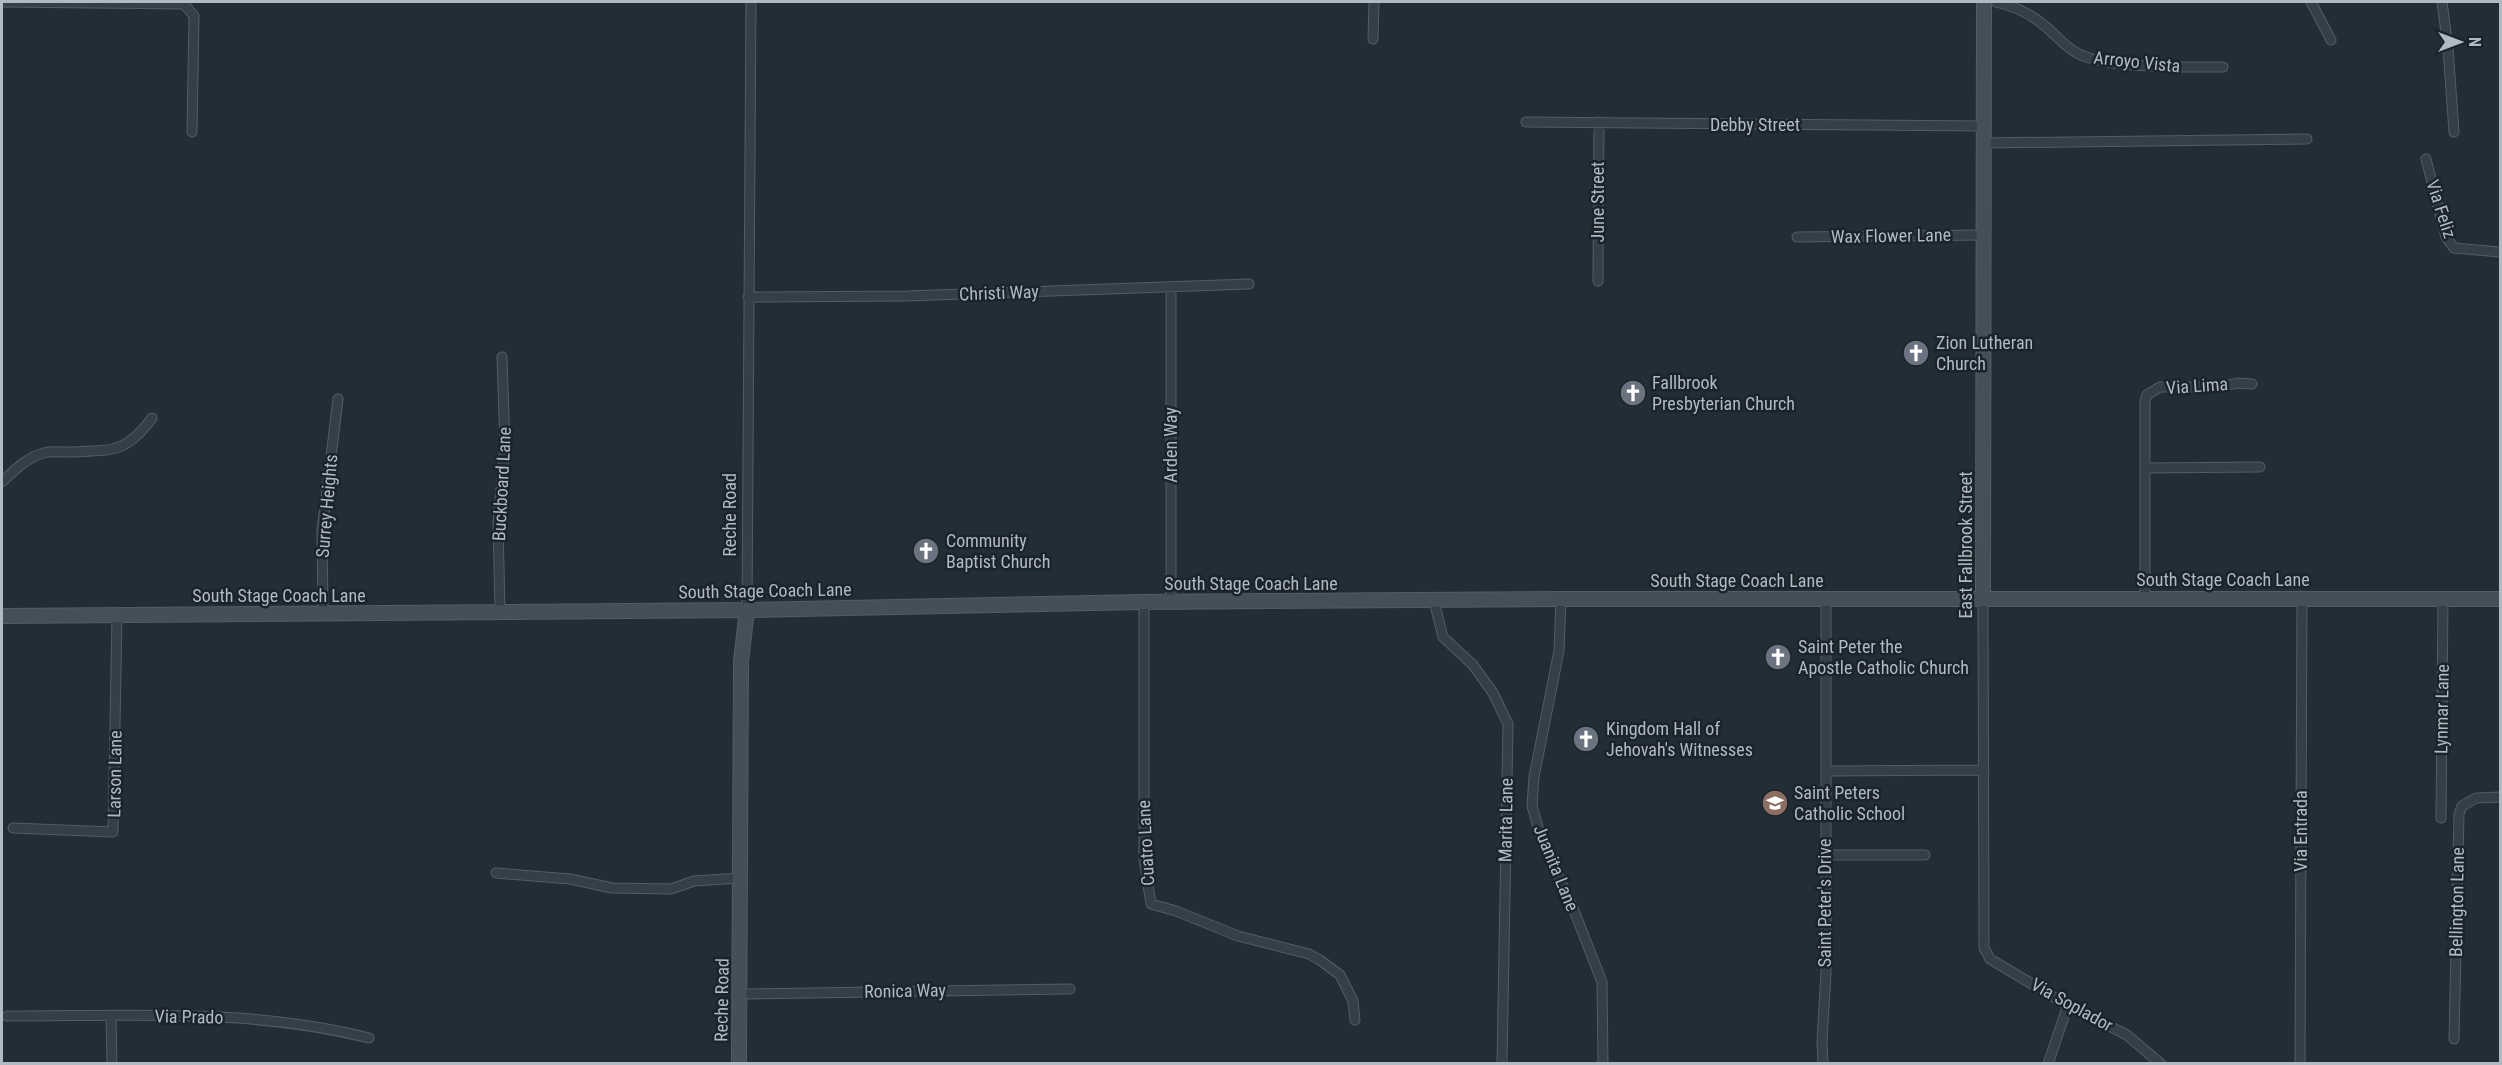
<svg xmlns="http://www.w3.org/2000/svg" width="2502" height="1065" viewBox="0 0 2502 1065" font-family="'Roboto Condensed',sans-serif">
<style>
.lines{fill:none;stroke-linecap:round;stroke-linejoin:round}
.street-casing{stroke:#535d64;stroke-width:11}
.secondary-casing{stroke:#535d64;stroke-width:16}
.street{stroke:#353f47;stroke-width:9}
.secondary{stroke:#434f59;stroke-width:14}
.labels{text-anchor:middle;stroke-width:5;stroke-linejoin:round;paint-order:stroke}
.street-label{font-size:18px;fill:#b0bac3;stroke:#1b242b}
.poi-label{font-size:18px;fill:#b0bac3;stroke:#1b242b;text-anchor:start}
</style>
<rect width="100%" height="100%" fill="#222d36"/>
<g class="lines">
<defs>
<path id="street" d="M2 2 184 4 194 16 192 132
M1996 2C2014 6 2032 15 2045 26 2056 35 2064 46 2077 53 2105 69 2189 67 2223 67
M2311 2 2331 40
M2442 2 2448 48 2454 132
M1373 39 1374 2
M1526 122 1984 126
M1983 143 2307 139
M2426 159 2446 237 2454 248 2500 252
M1797 237 1984 235
M1598 281 1599 122
M1171 287V602
M748 297 907 296 1249 284
M2145 468 2260 467
M2 482C14 471 27 457 44 453 50 451 60 452 67 452 110 450 125 455 152 418
M2145 598V401L2147 395 2160 387H2219L2237 383 2252 384
M1561 599 1559 651 1534 777 1532 806 1542 841 1573 908 1602 982 1603 1064
M1983 599 1984 948 1990 959 2062 1002 2127 1035 2161 1064
M1434 601 1443 637 1473 665 1493 693 1508 724 1502 1064
M1144 602V859L1151 904 1176 911 1238 936 1309 954 1320 960 1340 975 1353 1001 1355 1020
M747 610 751 2
M500 611 498 523 505 446 502 357
M323 613 322 531 338 399
M1826 771 1984 770
M2441 818 2443 599
M13 828 113 832 117 615
M1826 855H1925
M496 873 570 879 612 888 671 889 694 881 741 878
M740 994 1070 989
M7 1016C128 1016 251 1008 369 1038
M111 1016 112 1064
M2454 1039 2459 814 2462 806 2476 798 2500 797
M1823 1064 1822 1041 1826 973V599
M2048 1064 2068 1005
M2300 1064 2302 598"/>
<path id="secondary" d="M1983 599 1984 2
M2 616 747 610 1144 602 1561 599H2500
M739 1064 741 661 747 610"/>
</defs>
<use href="#street" class="street-casing"/>
<use href="#secondary" class="secondary-casing"/>
<use href="#street" class="street"/>
<use href="#secondary" class="secondary"/>
</g>
<defs>
<symbol id="church-disc" viewBox="-11 -11 22 22"><circle r="9.5" fill="#6b7280" stroke="#1b242b"/><path d="M-1.2-6h2.4v3.5h3.3v2.4h-3.3V6h-2.4V-.1h-3.3v-2.4h3.3Z" fill="#fff"/></symbol>
<symbol id="school-disc" viewBox="-11 -11 22 22"><circle r="9.5" fill="#8d6e63" stroke="#1b242b"/><path d="M0-5L7-2L0 1L-7-2ZM-4 1L0 2.5L4 1V4Q0 6-4 4Z" fill="#fff"/></symbol>
</defs>
<g fill-rule="evenodd">
<use href="#church-disc" x="1901" y="338" width="30" height="30"/>
<use href="#church-disc" x="1618" y="378" width="30" height="30"/>
<use href="#church-disc" x="911" y="536" width="30" height="30"/>
<use href="#church-disc" x="1763" y="642" width="30" height="30"/>
<use href="#church-disc" x="1571" y="724" width="30" height="30"/>
<use href="#school-disc" x="1760" y="788" width="30" height="30"/>
</g>
<g class="labels">
<g class="street-label">
<text transform="translate(2137 62) rotate(6)" y="6">Arroyo Vista</text>
<text x="1755" y="131">Debby Street</text>
<text transform="translate(1598 202) rotate(-90)" y="6">June Street</text>
<text transform="translate(2441 209) rotate(72)" y="6">Via Feliz</text>
<text transform="translate(1891 236) rotate(-1)" y="6">Wax Flower Lane</text>
<text transform="translate(999 293) rotate(-2)" y="6">Christi Way</text>
<text transform="translate(2197 386) rotate(-4)" y="6">Via Lima</text>
<text transform="translate(1171 445) rotate(-90)" y="6">Arden Way</text>
<text transform="translate(502 484) rotate(-87)" y="6">Buckboard Lane</text>
<text transform="translate(327 506) rotate(-85)" y="6">Surrey Heights</text>
<text transform="translate(730 515) rotate(-90)" y="6">Reche Road</text>
<text transform="translate(1966 545) rotate(-90)" y="6">East Fallbrook Street</text>
<text x="2223" y="586">South Stage Coach Lane</text>
<text x="1737" y="587">South Stage Coach Lane</text>
<text x="1251" y="590">South Stage Coach Lane</text>
<text transform="translate(765 591) rotate(-1)" y="6">South Stage Coach Lane</text>
<text x="279" y="602">South Stage Coach Lane</text>
<text transform="translate(2442 709) rotate(-89)" y="6">Lynmar Lane</text>
<text transform="translate(115 774) rotate(-89)" y="6">Larson Lane</text>
<text transform="translate(1506 820) rotate(-89)" y="6">Marita Lane</text>
<text transform="translate(2301 831) rotate(-90)" y="6">Via Entrada</text>
<text transform="translate(1146 843) rotate(-93)" y="6">Cuatro Lane</text>
<text transform="translate(1556 868) rotate(68)" y="6">Juanita Lane</text>
<text transform="translate(2457 902) rotate(-89)" y="6">Bellington Lane</text>
<text transform="translate(1825 903) rotate(-90)" y="6">Saint Peter's Drive</text>
<text transform="translate(905 991) rotate(-1)" y="6">Ronica Way</text>
<text transform="translate(722 1000) rotate(-89)" y="6">Reche Road</text>
<text transform="translate(2072 1005) rotate(29)" y="6">Via Soplador</text>
<text transform="translate(189 1017) rotate(1)" y="6">Via Prado</text>
</g>
<g class="poi-label">
<text x="1936" y="349">Zion Lutheran<tspan x="1936" dy="21">Church</tspan></text>
<text x="1652" y="389">Fallbrook<tspan x="1652" dy="21">Presbyterian Church</tspan></text>
<text x="946" y="547">Community<tspan x="946" dy="21">Baptist Church</tspan></text>
<text x="1798" y="653">Saint Peter the<tspan x="1798" dy="21">Apostle Catholic Church</tspan></text>
<text x="1606" y="735">Kingdom Hall of<tspan x="1606" dy="21">Jehovah's Witnesses</tspan></text>
<text x="1794" y="799">Saint Peters<tspan x="1794" dy="21">Catholic School</tspan></text>
</g>
</g>
<rect width="2502" height="1065" fill="none" stroke="#b0bac3" stroke-width="6"/>
<g transform="translate(2460 42) rotate(90)" stroke="#1b242b" stroke-width="4.5" paint-order="stroke">
<path d="M0-4.5L10 22L0 15L-10 22Z" fill="#b0bac3"/>
<text y="-9" font-size="16" font-weight="bold" text-anchor="middle" fill="#b0bac3">N</text>
</g>
</svg>
